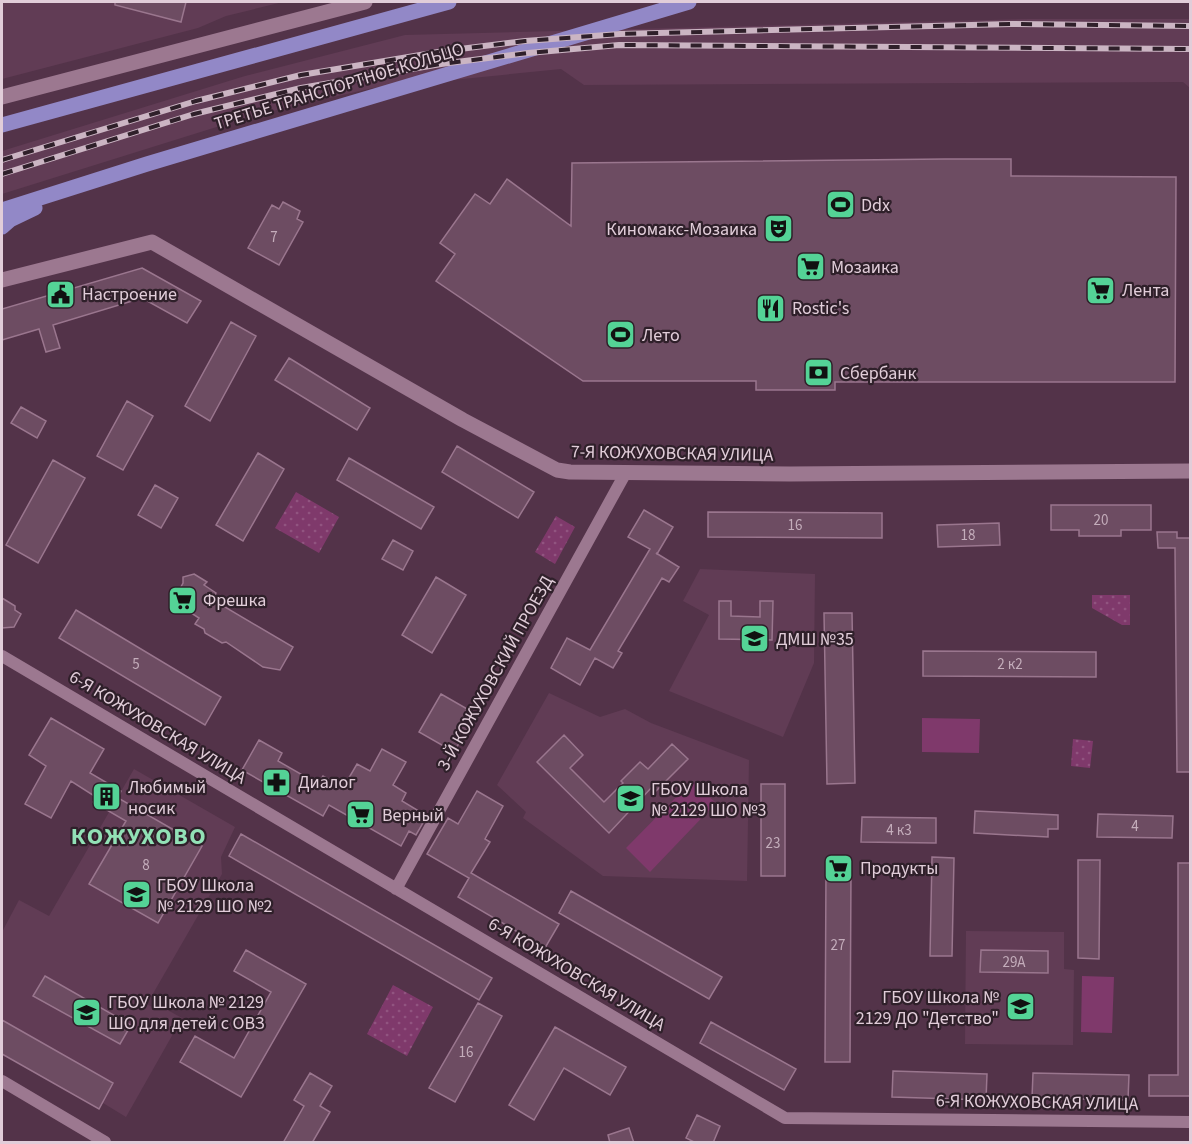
<svg xmlns="http://www.w3.org/2000/svg" width="1192" height="1144" viewBox="0 0 1192 1144" font-family="'Source Sans 3',sans-serif">
<style>
.built{fill:#613c55}
.grass{fill:#7f396b}
.park{fill:url(#park-dots)}
.building{fill:#6d4c62;stroke:#9a768e;stroke-width:1.5}
.lines{fill:none;stroke-linecap:round;stroke-linejoin:round}
.street{stroke:#9c7890;stroke-width:12}
.secondary{stroke:#9c7890;stroke-width:15}
.primary{stroke:#9288c7;stroke-width:15}
.rail-casing{stroke:#cbb5c3;stroke-width:6}
.rail{stroke:#2f202a;stroke-width:4;stroke-dasharray:11;stroke-linecap:butt}
.labels{text-anchor:middle;stroke-width:4.5;stroke-linejoin:round;paint-order:stroke}
.number-label{font-size:15px;fill:#c4adbb}
.street-label{font-size:18px;fill:#e1cdd9;stroke:#2f202a}
.poi-label{font-size:18px;fill:#e1cdd9;stroke:#2f202a;text-anchor:start}
.district-label{font-size:24px;font-weight:bold;letter-spacing:1.5px;fill:#92e1b6;stroke:#2f202a}
</style>
<defs>
<pattern id="park-dots" width="8" height="8" patternUnits="userSpaceOnUse" patternTransform="scale(1.5)"><rect width="8" height="8" fill="#7f396b"/><path d="M2 2h.1M6 6h.1" fill="none" stroke="#915480" stroke-width="1.8" stroke-linecap="round"/></pattern>
</defs>
<rect width="100%" height="100%" fill="#533349"/>
<path class="built" d="M2 2H283L226 16 198 28 2 79Z
M1029 19H1190V88L1183 82 584 85 561 69 373 88 255 115 2 194V151L245 76 405 35Z
M700 569 815 574 814 663 783 737 669 691 709 615 683 601Z
M549 693 600 717 625 709 651 723 749 760 747 881 603 876 523 818 526 812 497 785Z
M134 769 235 827 221 857 222 874 147 1004 152 1007H162L182 1018 126 1117 103 1103 99 1109 2 1054V932L19 900 49 916Z
M966 931 1064 932V969L1074 970 1073 1045 965 1044Z"/>
<path class="grass" d="M922 718 980 719 979 753 922 752Z
M692 781 716 803 650 872 626 848Z
M1082 976 1114 977 1112 1033 1081 1032Z"/>
<path class="park" d="M296 492 339 517 319 553 275 528Z
M556 516 575 527 555 564 535 552Z
M1092 595H1130V625H1122L1092 608Z
M1073 739 1093 741 1090 768 1071 766Z
M393 985 433 1007 407 1056 367 1034Z"/>
<path class="building" d="M115 2H186L181 22 115 5Z
M945 159H1011V176L1176 177 1175 382H835V390H756V381H583L436 281 455 254 440 243 475 194 490 204 507 179 571 226 572 163Z
M283 202 300 211 297 219 303 222 279 265 248 248 272 205 279 209Z
M142 268 201 301 187 323 142 298 53 325 60 348 46 352 39 329 2 340V309Z
M231 322 256 336 210 421 185 406Z
M289 358 370 408 357 430 275 380Z
M127 401 153 416 123 470 97 456Z
M21 407 46 421 37 438 11 423Z
M457 446 534 492 518 518 442 472Z
M258 453 284 469 243 541 216 525Z
M349 458 434 507 421 529 337 480Z
M53 460 85 478 38 563 6 545Z
M155 485 178 498 161 528 138 515Z
M1051 505H1151V530H1121V536H1079V530H1051Z
M644 510 673 527 657 554 656 553 679 567 669 582 662 578 618 651 622 653 613 668 595 658 580 685 551 668 567 638 590 650 650 549 628 537Z
M708 512 882 513V538L708 537Z
M999 523 1000 545 938 547 937 525Z
M1157 532H1177V538H1191V772H1177L1175 548H1158Z
M393 540 413 551 403 570 382 559Z
M194 574 207 582 204 585 216 593 213 600 293 647 280 670 263 667 226 642 222 643 205 633 204 629 195 624 199 618 188 611 189 608 178 603 182 596 177 594 183 583V577Z
M436 577 466 595 432 653 402 635Z
M2 598 15 606V610L21 614 14 627 2 628Z
M719 601H731V616L760 617V601H773L772 640 719 639Z
M76 610 221 697 205 725 59 638Z
M824 613H852L855 783 827 784Z
M923 651 1096 652V677L923 676Z
M441 694 476 714 454 752 419 732Z
M51 718 104 749 90 773 121 791 118 798 202 846 158 923 89 884 126 821 93 802 96 797 71 781 51 818 25 804 46 766 29 755Z
M564 735 583 755 570 768 604 802 623 783 621 781 640 762 648 769 672 744 688 759 656 791 652 787 609 833 537 762Z
M259 740 282 753 278 761 318 784 323 776 343 788 357 764 370 771 382 749 406 762 393 785 406 793 402 801 427 816 416 835 409 831 401 846 329 805 323 816 242 770Z
M761 784H785V876H761Z
M477 791 503 806 485 839 490 842 471 873 559 924 545 948 458 897 469 878 427 854 448 818 458 824Z
M975 811 1058 815V829H1048V837L974 833Z
M1098 814 1173 816 1172 838 1097 837Z
M862 817 936 818V843L861 842Z
M241 834 492 978 479 1000 229 856Z
M932 857 954 858 952 956H930Z
M1078 860H1100L1099 959 1078 958Z
M1178 863H1191V1096H1149V1075H1178Z
M826 869H851L850 1062H825Z
M571 891 722 977 709 999 559 913Z
M246 950 306 984 241 1097 180 1062 195 1036 234 1058 271 992 234 971Z
M981 950 1048 951V973L980 972Z
M45 976 131 1025 120 1044 33 996Z
M478 1003 502 1016 455 1102 429 1088Z
M2 1020 113 1083 99 1109 2 1054Z
M711 1022 796 1069 784 1090 700 1043Z
M555 1027 626 1067 610 1095 564 1068 534 1120 509 1105Z
M893 1071 987 1074 986 1100 892 1097Z
M310 1073 332 1086 320 1106 330 1112 312 1143H283L304 1106 294 1100Z
M1033 1073 1129 1075 1128 1100 1032 1098Z
M697 1115 720 1126 713 1143H696L686 1138Z
M629 1128 634 1143H610L608 1135Z"/>
<g class="lines">
<path class="street" d="M2 656 785 1118 1190 1122
M396 889 625 474
M2 1081 105 1142"/>
<path class="secondary" d="M2 97 365 2
M2 280 152 242 463 420 557 470 570 472 790 474 1190 471"/>
<path class="primary" d="M2 125 449 2
M2 210 147 164 689 2
M2 227 10 220 35 208"/>
<defs>
<path id="rail" d="M2 160 196 101 301 75 444 51 525 41 620 34 1011 24 1190 26
M2 174 194 114 301 88 441 64 528 53 619 45 1190 49"/>
</defs>
<use href="#rail" class="rail-casing"/>
<use href="#rail" class="rail"/>
</g>
<defs>
<symbol id="stadium-square" viewBox="-11 -11 22 22"><rect x="-9" y="-9" width="18" height="18" rx="4" fill="#54d396" stroke="#2f202a"/><path d="M0-5a6.5 5 0 1 0 0 10a6.5 5 0 1 0 0-10ZM-3.5-1.8h7v3.6h-7Z" fill="#111"/></symbol>
<symbol id="theatre-square" viewBox="-11 -11 22 22"><rect x="-9" y="-9" width="18" height="18" rx="4" fill="#54d396" stroke="#2f202a"/><path d="M-5-5.5Q0-4 5-5.5V0Q5 5 0 6Q-5 5-5 0ZM-3.3-2.5H-1v1.5H-3.3ZM1-2.5H3.3v1.5H1ZM-2.8 1Q0 5.5 2.8 1Z" fill="#111"/></symbol>
<symbol id="supermarket-square" viewBox="-11 -11 22 22"><rect x="-9" y="-9" width="18" height="18" rx="4" fill="#54d396" stroke="#2f202a"/><path d="M-6-5.5h2.5l.6 2H6L4.5 2H-2.5L-4.4-4H-6ZM-1.5 3.2a1.3 1.3 0 1 0 .1 0ZM3 3.2a1.3 1.3 0 1 0 .1 0Z" fill="#111"/></symbol>
<symbol id="civic-square" viewBox="-11 -11 22 22"><rect x="-9" y="-9" width="18" height="18" rx="4" fill="#54d396" stroke="#2f202a"/><path d="M-.6-6.5H3V-4.5H.6V-3L4-1V1h2V6H-6V1h2V-1L-.6-3ZM-1.2 2.5V6h2.4V2.5Z" fill="#111"/></symbol>
<symbol id="restaurant-square" viewBox="-11 -11 22 22"><rect x="-9" y="-9" width="18" height="18" rx="4" fill="#54d396" stroke="#2f202a"/><path d="M-5-6h1v4h1v-4h1v4h1v-4h1v5L-1.5 .5V6h-2V.5L-5-1ZM5-6V6H3V1.5H1.5Q1.5-4 5-6Z" fill="#111"/></symbol>
<symbol id="bank-square" viewBox="-11 -11 22 22"><rect x="-9" y="-9" width="18" height="18" rx="4" fill="#54d396" stroke="#2f202a"/><path d="M-6-4H6V4H-6ZM0-2.3a2.3 2.3 0 1 0 0 4.6a2.3 2.3 0 1 0 0-4.6Z" fill="#111"/></symbol>
<symbol id="school-square" viewBox="-11 -11 22 22"><rect x="-9" y="-9" width="18" height="18" rx="4" fill="#54d396" stroke="#2f202a"/><path d="M0-5L7-2L0 1L-7-2ZM-4 1L0 2.5L4 1V4Q0 6-4 4Z" fill="#111"/></symbol>
<symbol id="pharmacy-square" viewBox="-11 -11 22 22"><rect x="-9" y="-9" width="18" height="18" rx="4" fill="#54d396" stroke="#2f202a"/><path d="M-2-6h4v4h4v4h-4v4h-4v-4h-4v-4h4Z" fill="#111"/></symbol>
<symbol id="building-square" viewBox="-11 -11 22 22"><rect x="-9" y="-9" width="18" height="18" rx="4" fill="#54d396" stroke="#2f202a"/><path d="M-4-6H4V6H1V3H-1V6H-4ZM-2.5-4.3h1.7v1.8h-1.7ZM.8-4.3h1.7v1.8H.8ZM-2.5-1h1.7V.8h-1.7ZM.8-1h1.7V.8H.8Z" fill="#111"/></symbol>
</defs>
<g fill-rule="evenodd">
<use href="#stadium-square" x="824" y="188" width="33" height="33"/>
<use href="#theatre-square" x="762" y="212" width="33" height="33"/>
<use href="#supermarket-square" x="794" y="250" width="33" height="33"/>
<use href="#supermarket-square" x="1084" y="274" width="33" height="33"/>
<use href="#civic-square" x="44" y="278" width="33" height="33"/>
<use href="#restaurant-square" x="754" y="292" width="33" height="33"/>
<use href="#stadium-square" x="604" y="318" width="33" height="33"/>
<use href="#bank-square" x="802" y="356" width="33" height="33"/>
<use href="#supermarket-square" x="166" y="584" width="33" height="33"/>
<use href="#school-square" x="738" y="622" width="33" height="33"/>
<use href="#pharmacy-square" x="260" y="766" width="33" height="33"/>
<use href="#building-square" x="90" y="780" width="33" height="33"/>
<use href="#school-square" x="614" y="782" width="33" height="33"/>
<use href="#supermarket-square" x="344" y="798" width="33" height="33"/>
<use href="#supermarket-square" x="822" y="852" width="33" height="33"/>
<use href="#school-square" x="120" y="878" width="33" height="33"/>
<use href="#school-square" x="1004" y="990" width="33" height="33"/>
<use href="#school-square" x="70" y="996" width="33" height="33"/>
</g>
<g class="labels">
<g class="number-label">
<text x="274" y="242">7</text>
<text x="1101" y="525">20</text>
<text x="795" y="530">16</text>
<text x="968" y="540">18</text>
<text x="136" y="669">5</text>
<text x="1010" y="669">2 к2</text>
<text x="1135" y="831">4</text>
<text x="899" y="835">4 к3</text>
<text x="773" y="848">23</text>
<text x="146" y="870">8</text>
<text x="838" y="950">27</text>
<text x="1014" y="967">29А</text>
<text x="466" y="1057">16</text>
</g>
<g class="street-label">
<text transform="translate(339 86) rotate(-17)" y="6">ТРЕТЬЕ ТРАНСПОРТНОЕ КОЛЬЦО</text>
<text transform="translate(672 453) rotate(1)" y="6">7-Я КОЖУХОВСКАЯ УЛИЦА</text>
<text transform="translate(495 673) rotate(-61)" y="6">3-Й КОЖУХОВСКИЙ ПРОЕЗД</text>
<text transform="translate(158 727) rotate(31)" y="6">6-Я КОЖУХОВСКАЯ УЛИЦА</text>
<text transform="translate(577 974) rotate(31)" y="6">6-Я КОЖУХОВСКАЯ УЛИЦА</text>
<text transform="translate(1037 1102) rotate(1)" y="6">6-Я КОЖУХОВСКАЯ УЛИЦА</text>
</g>
<g class="poi-label">
<text x="861" y="211">Ddx</text>
<text x="757" y="235" text-anchor="end">Киномакс-Мозаика</text>
<text x="831" y="273">Мозаика</text>
<text x="1122" y="296">Лента</text>
<text x="82" y="300">Настроение</text>
<text x="792" y="314">Rostic's</text>
<text x="642" y="341">Лето</text>
<text x="840" y="379">Сбербанк</text>
<text x="203" y="606">Фрешка</text>
<text x="776" y="645">ДМШ №35</text>
<text x="298" y="788">Диалог</text>
<text x="128" y="793">Любимый<tspan x="128" dy="21">носик</tspan></text>
<text x="651" y="795">ГБОУ Школа<tspan x="651" dy="21">№ 2129 ШО №3</tspan></text>
<text x="382" y="821">Верный</text>
<text x="860" y="874">Продукты</text>
<text x="157" y="891">ГБОУ Школа<tspan x="157" dy="21">№ 2129 ШО №2</tspan></text>
<text x="999" y="1003" text-anchor="end">ГБОУ Школа №<tspan x="999" dy="21">2129 ДО "Детство"</tspan></text>
<text x="108" y="1008">ГБОУ Школа № 2129<tspan x="108" dy="21">ШО для детей с ОВЗ</tspan></text>
</g>
<g class="district-label">
<text x="139" y="844">КОЖУХОВО</text>
</g>
</g>
<rect width="1192" height="1144" fill="none" stroke="#e1cdd9" stroke-width="6"/>
</svg>
